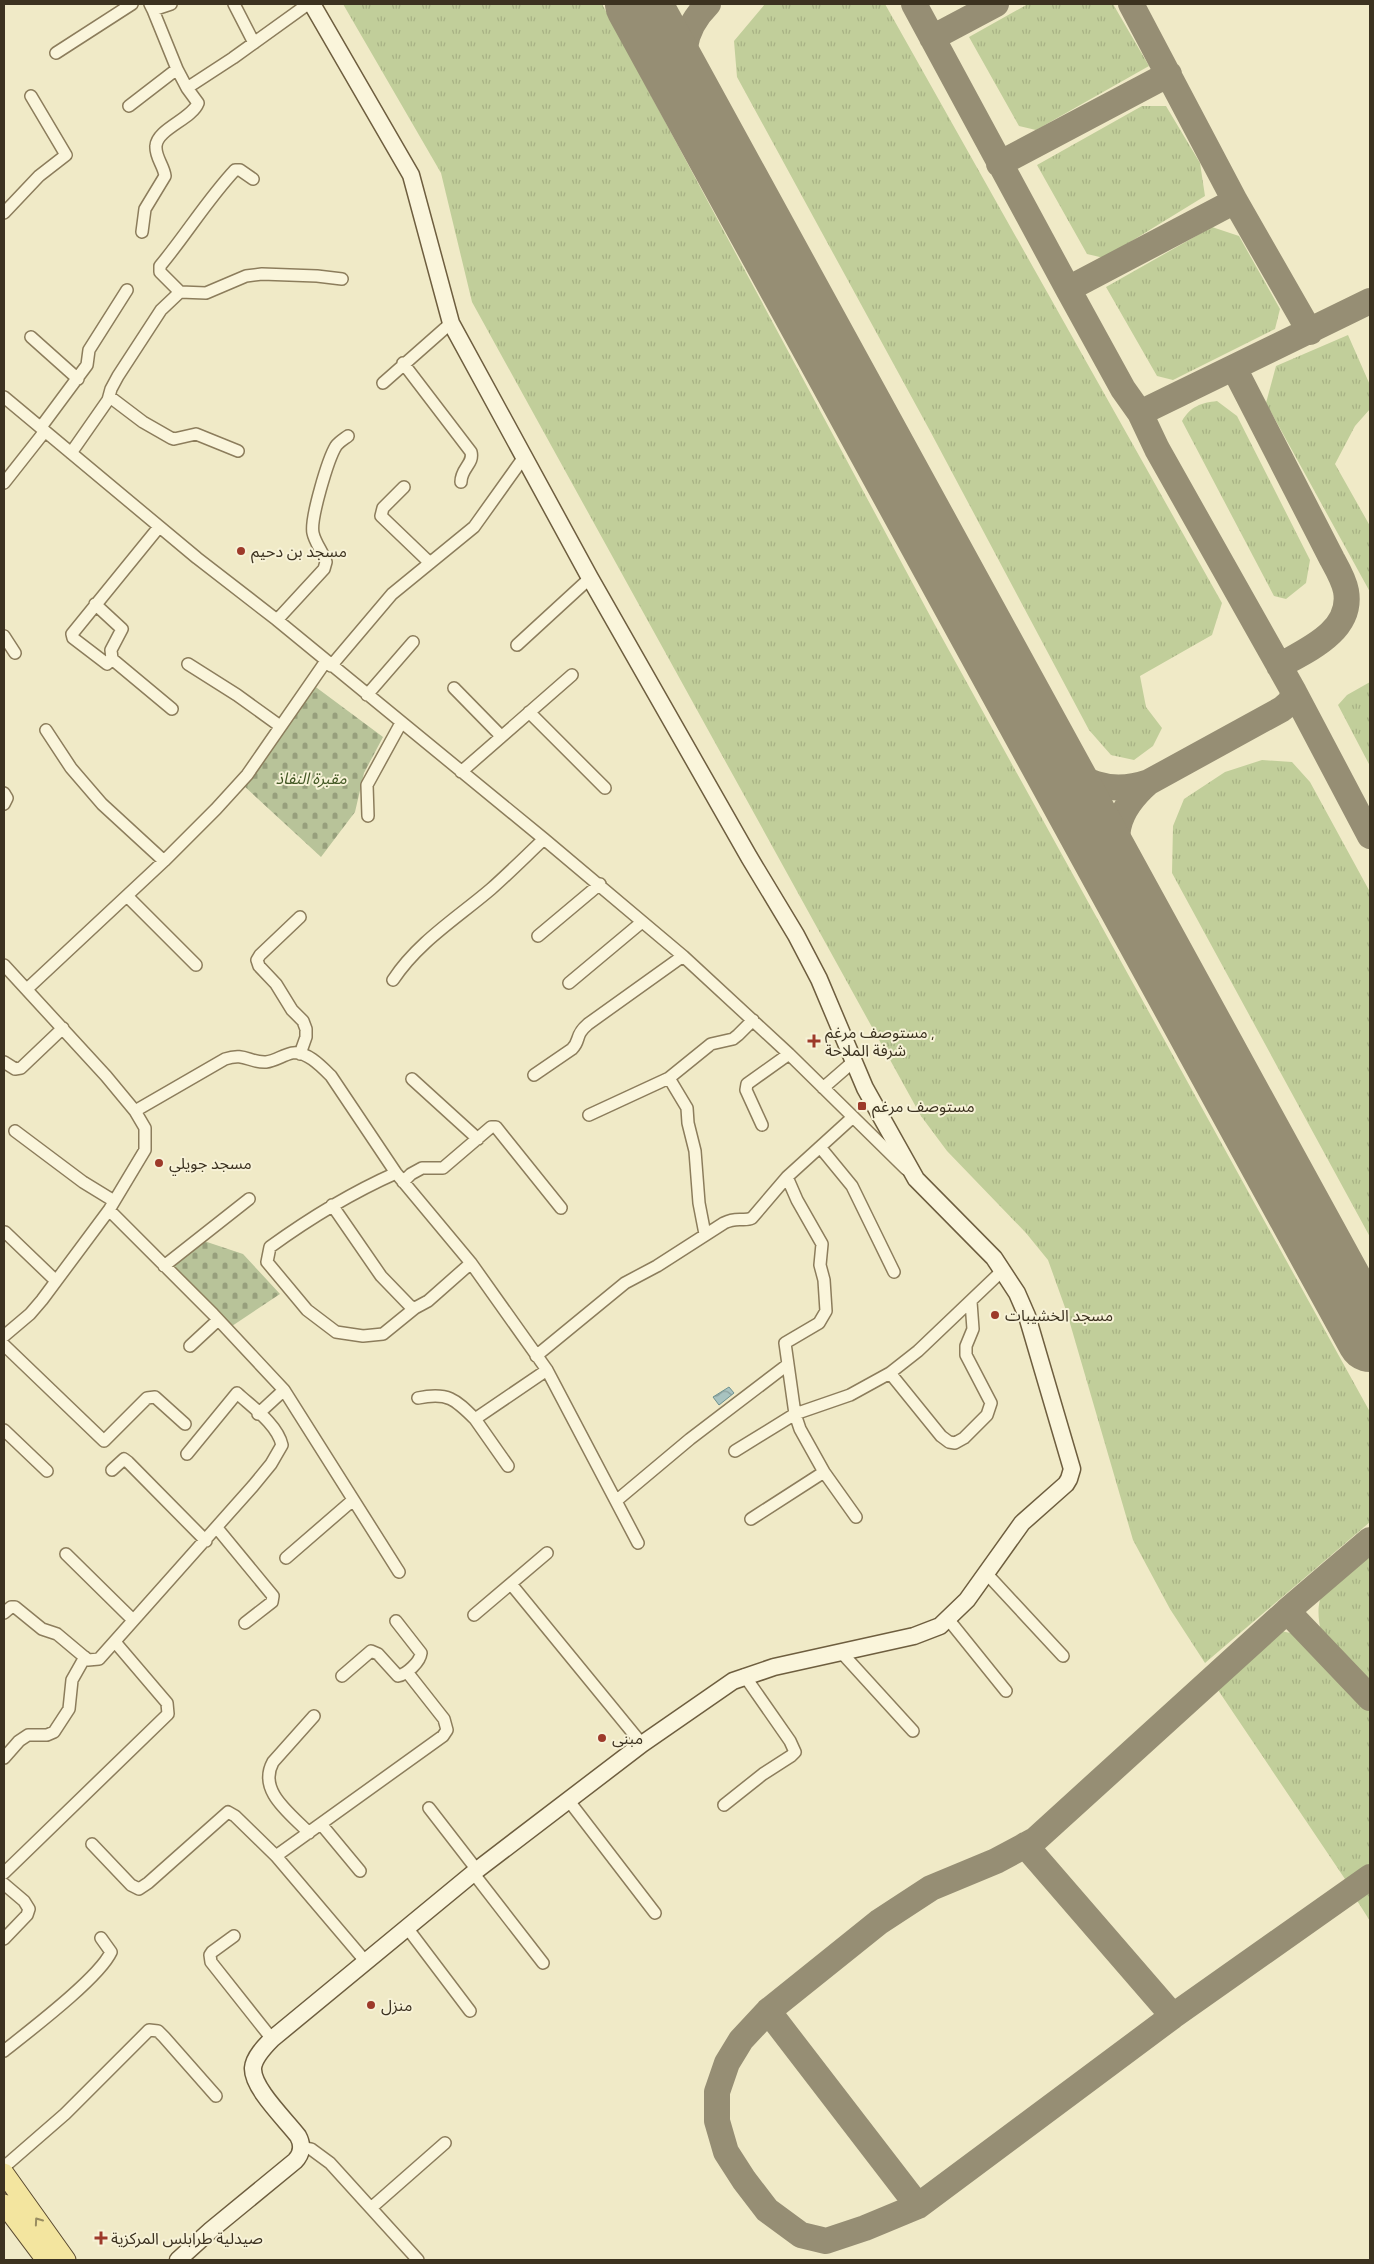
<svg xmlns="http://www.w3.org/2000/svg" width="1374" height="2264" viewBox="0 0 1374 2264" font-family="'Zilla Slab','Noto Sans Arabic',serif">
<style>
.grass{fill:url(#grass-tufts)}
.cemetery{fill:url(#cemetery-stones)}
.water{fill:url(#water-waves);stroke:#6e928f}
.lines{fill:none;stroke-linecap:round;stroke-linejoin:round}
.taxiway{stroke:#968e74;stroke-width:26}
.runway{stroke:#968e74;stroke-width:66}
.street-casing{stroke:#8c7d5c;stroke-width:14}
.secondary-casing{stroke:#6e5e3f;stroke-width:19}
.primary-casing{stroke:#5a4a30;stroke-width:21}
.street{stroke:#faf5db;stroke-width:11}
.secondary{stroke:#faf5db;stroke-width:16}
.primary{stroke:#f3e59f;stroke-width:19}
.oneway{stroke:#988c60}
.poi-dot{fill:#9d3a2a;stroke:#f7f2d7;stroke-width:2}
.labels{text-anchor:middle;stroke-width:4;stroke-linejoin:round;paint-order:stroke}
.poi-label{font-size:16px;fill:#3c3220;stroke:#f7f2d7;text-anchor:start}
.park-label{font-size:16px;font-style:italic;fill:#445926;stroke:#f7f2d7}
</style>
<defs>
<pattern id="grass-tufts" width="24" height="20" patternUnits="userSpaceOnUse" patternTransform="scale(1.25)"><rect width="24" height="20" fill="#c1ce9a"/><path d="M3 7l-1-3M5 7V3M7 7l1-3M15 17l-1-3M17 17v-4M19 17l1-3" fill="none" stroke="#a7b184"/></pattern>
<pattern id="cemetery-stones" width="16" height="16" patternUnits="userSpaceOnUse" patternTransform="scale(1.25)"><rect width="16" height="16" fill="#b8c399"/><path d="M2 7V4a2 2 0 0 1 4 0v3zM10 15v-3a2 2 0 0 1 4 0v3z" fill="#979f7c"/></pattern>
<pattern id="water-waves" width="16" height="10" patternUnits="userSpaceOnUse" patternTransform="scale(1.25)"><rect width="16" height="10" fill="#a8c3c0"/><path d="M0 5q4-4 8 0t8 0" fill="none" stroke="#8a9f9c"/></pattern>
</defs>
<rect width="100%" height="100%" fill="#f0eac7"/>
<path class="grass" d="M343 4H602L935 625 1370 1412V1522L1205 1663 1170 1609 1133 1540 1067 1313 1048 1260 1026 1233 947 1151 921 1116 472 302 441 173Z
M765 4H885L1222 603 1212 635 1140 676 1146 707 1162 728 1153 746 1134 760 1111 755 1089 730 929 429 737 77 734 41Z
M1028 4H1113L1149 66 1036 130 1019 126 969 37Z
M1142 106H1166L1200 163 1205 196 1104 258 1087 254 1037 165Z
M1212 227 1239 236 1280 309 1275 329 1173 380 1157 376 1106 287Z
M1348 335 1370 385V409L1355 426 1335 464 1370 526V592L1266 403 1276 366Z
M1217 401 1237 416 1310 560 1306 583 1286 599 1274 596 1182 421C1191 406 1201 403 1217 401Z
M1370 682V766L1338 705 1347 695Z
M1262 760 1292 762 1310 782 1370 892V1237L1172 873 1173 826 1184 799 1225 772Z
M1370 1549V1682L1321 1632C1319 1622 1317 1610 1320 1600 1325 1584 1357 1561 1370 1549Z
M1281 1631 1300 1635 1370 1707V1870L1349 1885 1216 1687 1270 1637Z
M1370 1890V1921L1356 1899Z"/>
<path class="cemetery" d="M313 685 383 737 364 773 355 812 321 857 243 785Z
M201 1240 243 1254 280 1294 229 1328 170 1265Z"/>
<path class="water" d="M729 1387 734 1393 719 1405 713 1397Z"/>
<g class="lines">
<path class="taxiway" d="M914 4 1068 289 1123 389 1140 413 1157 449 1294 692 1370 836
M1131 4 1235 201 1310 332
M932 38 996 4
M690 98C681 61 679 33 708 4
M999 164 1169 74
M1068 289 1235 201
M1234 368 1332 559C1337 568 1344 580 1346 591 1353 631 1307 650 1279 666
M1140 413 1370 301
M1050 755C1081 782 1108 796 1149 782
M1120 882C1114 837 1112 814 1149 782L1282 709 1290 702 1294 692
M1370 1540 1287 1611 1035 1840 996 1861 931 1888 879 1922 768 2011 741 2040 727 2063 717 2092V2121L726 2152 744 2180 767 2210 801 2235 826 2241 865 2228 918 2206 1173 2016 1370 1877
M1287 1611 1370 1698
M1025 1845 1173 2016
M768 2011 918 2206"/>
<path class="runway" d="M638 4 1370 1339"/>
<defs>
<path id="street" d="M150 4 153 10 171 4
M234 4 254 43
M153 10 177 69
M56 53 132 4
M129 106 177 69 187 88 233 58 308 4
M4 213 39 176 66 155 31 96
M142 232 145 209 165 176C164 166 155 157 156 146 157 129 192 119 198 103L187 88
M180 292 160 272V266C186 235 207 200 235 170H240L253 179
M31 337 78 379
M403 363 471 452C474 464 461 468 461 482
M383 383 451 323
M4 397 197 558 277 620 544 839 683 956 789 1054 906 1169
M110 397 143 422 171 438 174 439 196 434 238 451
M41 427 87 365 89 350 127 290
M71 453 108 400 111 389 118 376 161 310 180 292 206 293 246 276 262 274 317 276 342 279
M4 483 45 431
M404 487 383 508 381 516 430 563
M159 527 72 634 73 638 107 664 112 659 172 709
M95 604 122 629 111 650 112 659
M277 620 324 569 326 562C323 552 315 543 313 533 310 519 328 459 336 446 339 442 344 439 348 436
M4 636 15 653
M517 645 590 578
M188 664 237 695 280 726
M331 666 392 594 474 527 524 457
M454 688 501 736
M367 695 413 642
M529 712 605 788
M46 730 71 768 102 804 164 861
M461 772 572 675
M4 793 7 798 4 804
M368 816 367 785 401 723
M127 896 196 965
M300 917 260 955 257 960 259 966 276 984 292 1010 303 1021 306 1029V1037L300 1054
M538 936 600 884
M4 965 106 1076 135 1111 145 1128V1150L109 1210 42 1300 30 1314 4 1336
M393 980C418 942 457 918 491 889 509 873 527 855 544 839
M569 983 642 922
M27 989 164 861 216 809 247 775 326 661
M4 1062 15 1069 21 1068 63 1028
M534 1075 572 1049C581 1040 574 1036 588 1024L683 956
M669 1078 687 1108 688 1123 695 1151 699 1203 705 1234
M412 1079 478 1139
M823 1088 854 1061
M135 1111 225 1059C245 1052 249 1063 266 1062 275 1061 283 1055 292 1053 306 1050 322 1067 331 1076L396 1173 471 1263 547 1370 638 1543
M589 1115 669 1078 711 1044 733 1039 738 1035 753 1020
M762 1125 746 1090 747 1084 789 1054
M15 1131 83 1182 114 1201
M820 1147 852 1186 894 1272
M396 1173C351 1193 310 1218 270 1247L267 1262 307 1310 336 1332 363 1336 383 1334 415 1308
M787 1177 797 1200 822 1244 820 1265 824 1280 826 1311 819 1323 785 1343 795 1414 800 1429 824 1472 856 1517
M403 1182 411 1174 422 1168H443L491 1127H496L561 1208
M332 1205 381 1276 410 1306 415 1308 428 1301 471 1263
M109 1210 213 1314 284 1390 399 1572
M5 1232 56 1281
M164 1266 249 1199
M4 1345 104 1441 147 1398 155 1397 185 1424
M190 1346 218 1320
M536 1356 625 1283 657 1266 724 1223C737 1216 744 1222 752 1218L787 1177 853 1117
M890 1373 941 1436 949 1442 955 1443 964 1438 987 1415 991 1403 966 1355V1346L973 1329 971 1302
M418 1398C448 1392 455 1399 475 1419
M258 1414 284 1390
M4 1430 47 1471
M735 1451 795 1414 850 1395 890 1373 918 1351 1003 1270
M508 1466 475 1419 547 1370
M112 1470 124 1459 128 1462 206 1541
M616 1501 690 1439 787 1365
M751 1519 824 1472
M217 1528 273 1596 272 1602 245 1623
M66 1554 133 1620
M286 1558 353 1500
M986 1573 1063 1656
M511 1584 642 1744
M4 1613 11 1607H15L42 1629 57 1634 88 1660 99 1659 253 1486 271 1464 282 1445C277 1424 252 1407 237 1393L187 1454
M474 1615 547 1553
M948 1619 1006 1691
M841 1652 913 1731
M342 1676 371 1651 378 1654 398 1676C407 1674 420 1662 421 1653L396 1621
M4 1758 19 1741 28 1735H47L54 1732 69 1709 72 1680 85 1657
M569 1801 655 1913
M724 1805 763 1774 791 1756 795 1752 790 1741 744 1675
M429 1808 477 1870
M321 1824 360 1871
M309 1833C291 1814 257 1791 273 1762L314 1716
M92 1844 131 1885 139 1889 148 1883 228 1812 235 1816 276 1856
M4 1873 168 1714 167 1703 115 1642
M474 1874 543 1963
M4 1884 24 1901 29 1909 27 1915 4 1939
M408 1929 470 2011
M234 1936 212 1952 210 1955 211 1962 272 2039
M366 1962 276 1856 443 1736 447 1730 444 1719 407 1672
M4 2051C29 2031 99 1978 111 1952L101 1938
M302 2147 311 2149 330 2163 418 2260
M4 2167 65 2114 149 2030 158 2031 164 2037 216 2096
M371 2208 445 2143"/>
<path id="secondary" d="M178 2260 211 2230 295 2161C302 2154 303 2145 298 2136 286 2120 252 2088 253 2068 254 2057 265 2046 272 2039L477 1870 642 1744 733 1681 774 1667 914 1636 940 1626 967 1600 1022 1523 1066 1484 1069 1479 1072 1469 1027 1316 1017 1293 994 1258 916 1179 865 1088 819 979 796 935 749 857 590 578 451 323 411 175 312 4"/>
<path id="primary" d="M4 2173 66 2260
M4 2204 46 2260"/>
</defs>
<use href="#street" class="street-casing"/>
<use href="#secondary" class="secondary-casing"/>
<use href="#primary" class="primary-casing"/>
<use href="#street" class="street"/>
<use href="#secondary" class="secondary"/>
<use href="#primary" class="primary"/>
</g>
<defs><path id="oneway-chevron" d="M-2-3.5L2.5 0L-2 3.5" fill="none" stroke-width="1.6" stroke-linecap="round" stroke-linejoin="round" transform="scale(1.25)"/></defs>
<use class="oneway" href="#oneway-chevron" transform="translate(38 2221) rotate(-125)"/>
<g class="poi-dot">
<circle cx="241" cy="551" r="5"/>
<path d="M811.5 1033.5h5v5h5v5h-5v5h-5v-5h-5v-5h5z"/>
<rect x="857" y="1101" width="10" height="10" rx="2.5"/>
<circle cx="159" cy="1163" r="5"/>
<circle cx="995" cy="1315" r="5"/>
<circle cx="602" cy="1738" r="5"/>
<circle cx="371" cy="2005" r="5"/>
<path d="M98.5 2230.5h5v5h5v5h-5v5h-5v-5h-5v-5h5z"/>
</g>
<g class="labels">
<g class="poi-label">
<text x="251" y="557">مسجد بن دحيم</text>
<text x="825" y="1038">مستوصف مرغم ,<tspan x="825" dy="18">شرفة الملاحة</tspan></text>
<text x="872" y="1112">مستوصف مرغم</text>
<text x="169" y="1169">مسجد جويلي</text>
<text x="1005" y="1321">مسجد الخشيبات</text>
<text x="612" y="1744">مبنى</text>
<text x="381" y="2011">منزل</text>
<text x="111" y="2244">صيدلية طرابلس المركزية</text>
</g>
<g class="park-label">
<text x="311" y="784">مقبرة النفاذ</text>
</g>
</g>
<rect width="1374" height="2264" fill="none" stroke="#3c3220" stroke-width="10"/>
</svg>
